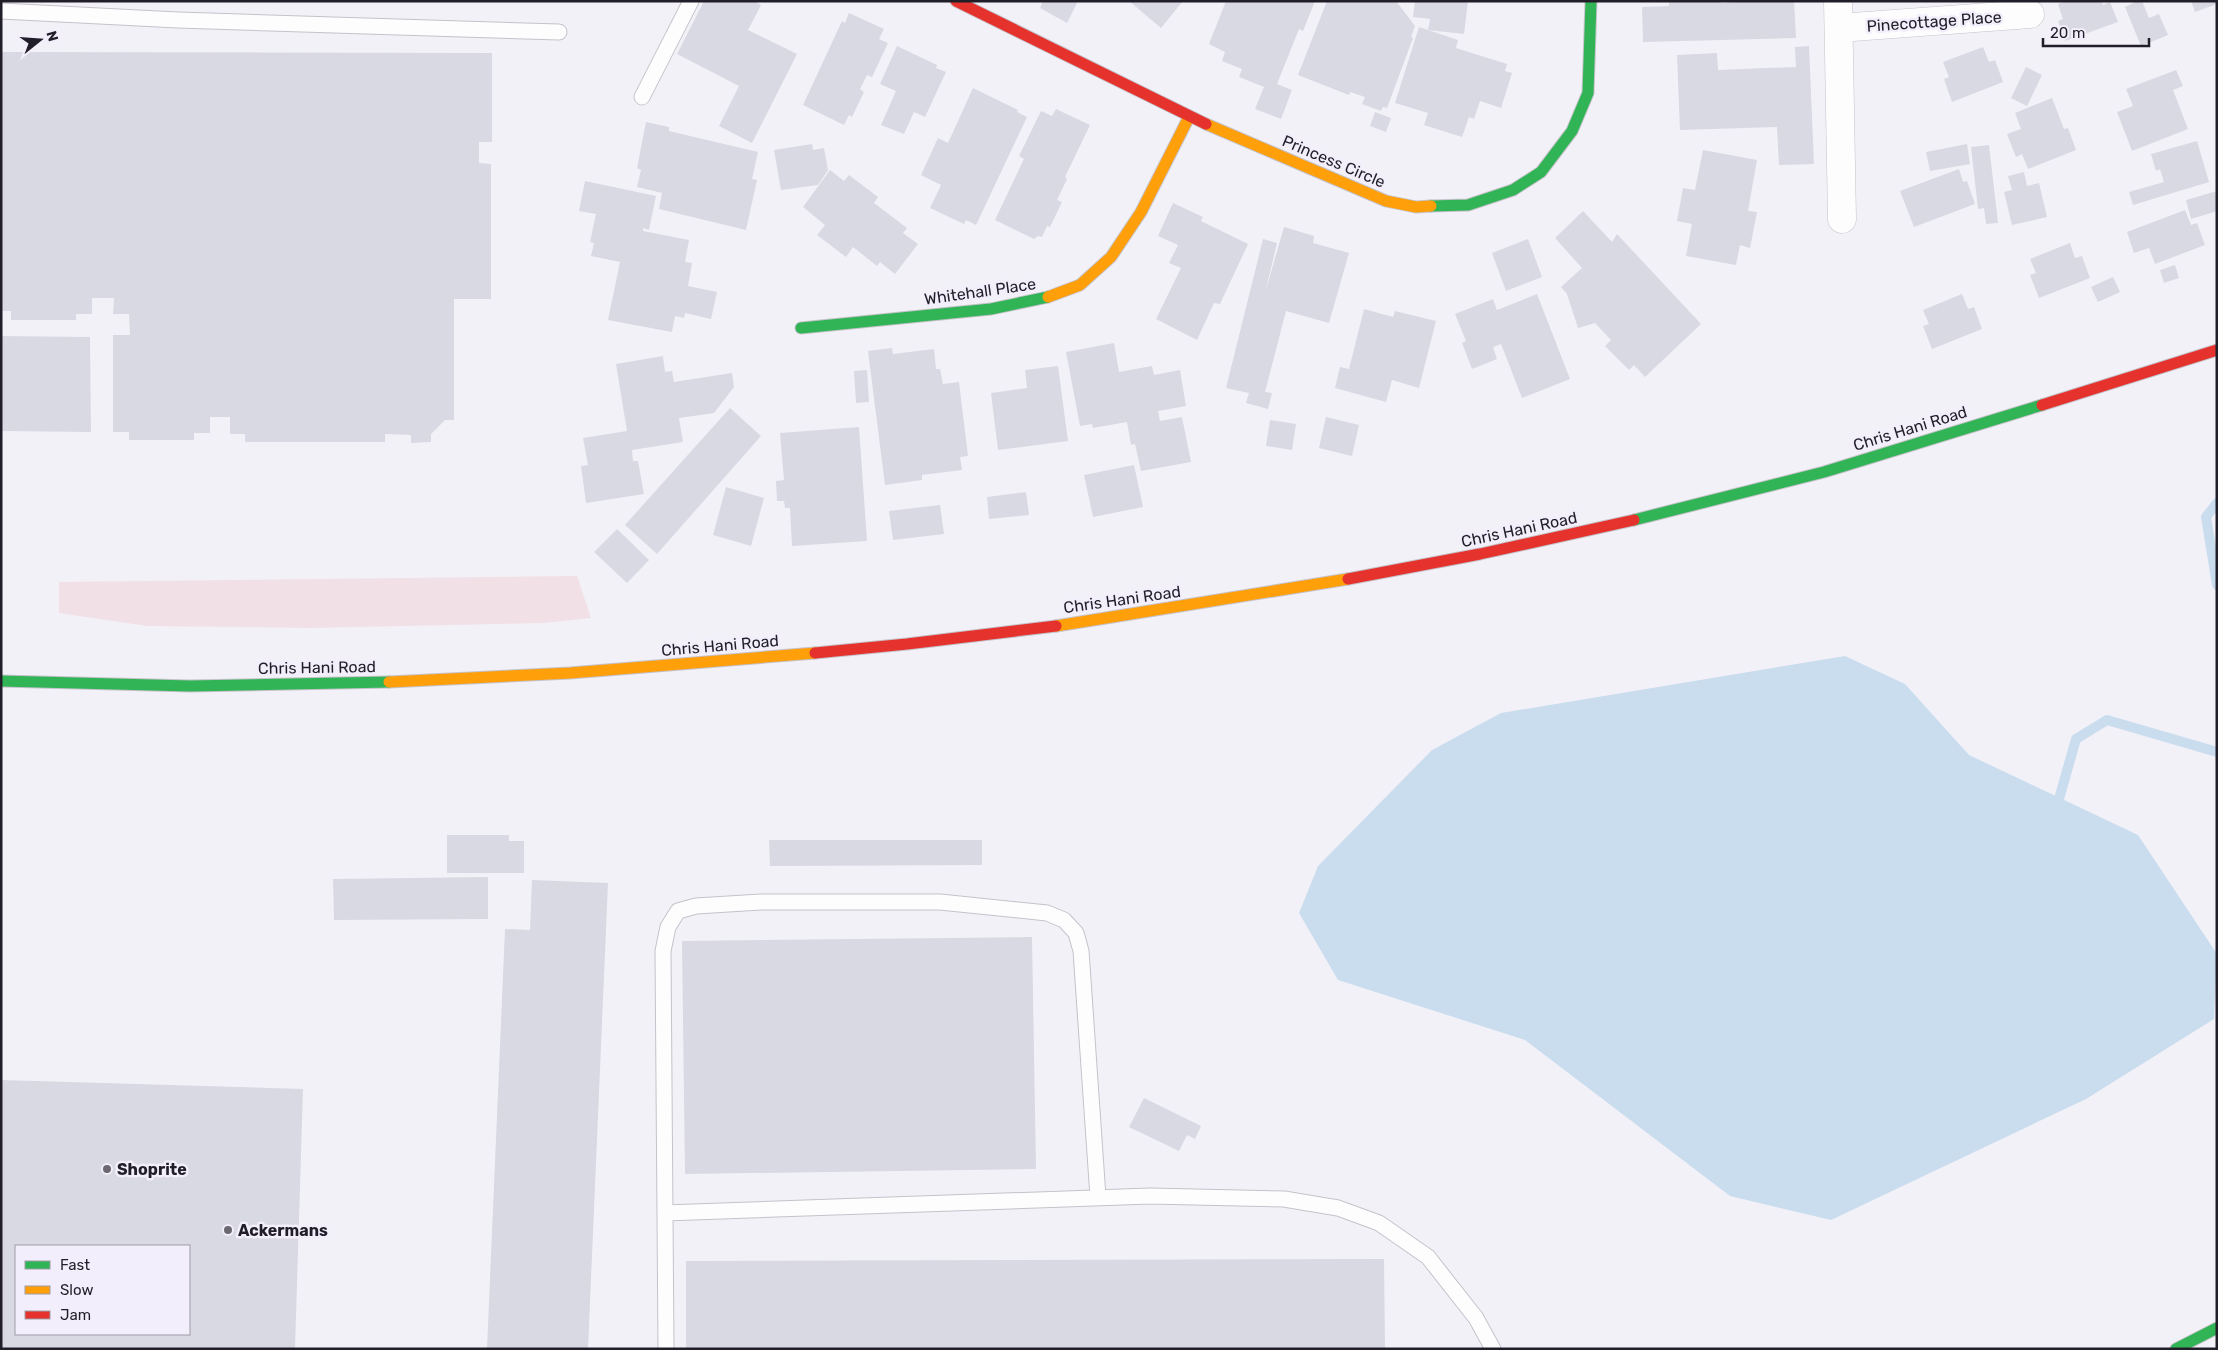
<svg xmlns="http://www.w3.org/2000/svg" width="2218" height="1350" viewBox="0 0 2218 1350" font-family="Rubik,sans-serif">
<style>
.green{fill:#f1e0e6}
.water{fill:#caddee}
.lines{fill:none;stroke-linecap:round;stroke-linejoin:round}
.stream{stroke:#caddee;stroke-width:10}
.building{fill:#d8d9e2;fill-rule:evenodd}
.lane-casing{stroke:#c5c2ca;stroke-width:17}
.street-casing{stroke:#c5c2ca;stroke-width:29}
.fast-casing{stroke:#c5c2ca;stroke-width:13}
.slow-casing{stroke:#c5c2ca;stroke-width:13}
.jam-casing{stroke:#c5c2ca;stroke-width:13}
.lane{stroke:#fdfdfe;stroke-width:15}
.street{stroke:#fdfdfe;stroke-width:28}
.fast{stroke:#30b455;stroke-width:11}
.slow{stroke:#ff9f0a;stroke-width:11}
.jam{stroke:#e5322d;stroke-width:11}
.poi-dot{fill:#6b6871;stroke:#f2eefb;stroke-width:2}
.labels{text-anchor:middle;stroke-width:5;stroke-linejoin:round;paint-order:stroke}
.street-label{font-size:16px;fill:#221e29;stroke:#f2eefb}
.poi-label{font-size:16px;font-weight:bold;fill:#221e29;stroke:#f2eefb;text-anchor:start}
</style>
<rect width="100%" height="100%" fill="#f3f1f8"/>
<path class="green" d="M577 576 591 618 544 623 310 628 147 626 59 613V582Z"/>
<path class="water" d="M1845 656 1905 684 1969 755 2138 835 2217 954 2214 1019 2086 1099 1831 1220 1730 1196 1525 1040 1338 980 1299 913 1318 866 1432 750 1501 713Z"/>
<g class="lines">
<path class="stream" d="M2217 503 2206 517 2217 585
M2059 799 2076 739 2107 720 2217 752"/>
</g>
<path class="building" d="M704 1H754L761 5 748 30 797 54 752 143 719 126 739 86 677 54Z
M1043 1H1078L1067 23 1040 8Z
M1129 1H1183L1161 28Z
M1226 1H1315L1303 31 1299 29 1277 84 1292 90 1281 119 1255 109 1264 87 1239 77 1242 69 1222 61 1225 52 1209 44Z
M1327 1H1396L1415 26 1411 37 1413 38 1387 108 1383 107 1381 111 1362 104 1365 97 1350 92 1349 95 1298 75Z
M1415 1H1468L1464 34 1428 30 1430 19 1413 17Z
M1669 1H1721V3H1729L1728 1H1794L1796 38 1643 42 1642 7 1669 6Z
M2065 1H2102L2103 5 2110 2 2118 22 2065 41 2058 21 2063 19 2058 4Z
M2137 1H2142L2149 18 2159 14 2168 35 2141 46 2125 7Z
M2191 1H2217V4L2195 12Z
M849 13 884 29 879 39 888 43 872 77 867 75 860 89 864 92 852 117 849 115 844 125 803 105 842 21 845 23Z
M1419 27 1458 40 1456 48 1507 64 1505 71 1512 73 1501 108 1480 101 1474 119 1469 117 1462 137 1424 125 1428 113 1395 103Z
M897 46 937 65 936 68 946 72 925 117 914 112 904 134 881 125 896 91 880 84Z
M1809 46 1814 164 1779 165 1777 127 1680 130 1677 55 1717 53 1718 70 1796 67 1795 47Z
M1983 47 1989 62 1995 60 2003 82 1952 102 1944 79 1949 77 1943 62Z
M1 52 492 53V142H479V163L491 164V299H454V420H445L431 434V442L411 443V435L385 434V442H245V434H230V417H210V433H194V440H129V432H113V335H130L129 314H113L114 298H92V314H76V320H11V311H1Z
M2026 67 2042 75 2027 106 2011 98Z
M2176 70 2183 86 2173 90 2188 129 2132 151 2117 112 2133 106 2126 89Z
M973 88 1018 110 1017 112 1027 117 976 225 966 220 964 224 930 208 941 185 921 175 938 138 948 143Z
M2052 98 2064 129 2068 128 2076 150 2028 169 2022 154 2016 157 2007 134 2021 129 2015 113Z
M1056 109 1090 125 1065 177 1067 179 1057 200 1062 202 1050 227 1047 226 1042 237 1038 236 1034 239 995 220 1024 159 1019 156 1041 111 1052 116Z
M1375 112 1391 118 1386 132 1370 126Z
M646 122 669 127V131L758 152 752 179 757 180 746 230 659 209 662 193 637 187 641 170 637 168Z
M2197 141 2209 182 2133 205 2129 192 2164 182 2160 169 2156 171 2151 154Z
M812 144 813 150 824 148 828 170 818 185 781 190 774 150Z
M1967 144 1970 164 1930 171 1926 152Z
M1989 145 1998 223 1986 224 1984 208 1978 209 1971 147Z
M1703 150 1757 160 1748 211 1757 212 1750 248 1740 245 1736 265 1686 256 1692 224 1677 221 1683 188 1695 190Z
M1959 169 1963 182 1967 181 1975 204 1914 227 1900 191Z
M830 170 844 181 849 175 878 197 874 203 907 228 903 233 918 244 895 274 880 262 877 266 853 247 846 257 817 235 825 225 803 207Z
M2024 172 2027 186 2039 183 2047 217 2012 225 2004 192 2012 190 2008 176Z
M585 181 656 196 649 230 643 228V231L689 240 685 262 692 263 688 286 717 292 711 319 685 313 684 318 675 316 672 332 608 320 620 262 591 256 594 243 590 242 596 214 579 211Z
M2217 191V211L2191 219 2186 200Z
M1173 203 1203 217 1201 221 1248 244 1220 304 1214 303 1197 340 1156 319 1181 268 1169 263 1178 245 1158 236Z
M2185 210 2191 225 2197 223 2205 245 2155 264 2149 248 2134 253 2127 232Z
M1583 211 1612 242 1617 234 1701 324 1645 377 1634 365 1629 370 1605 346 1611 340 1595 323 1578 328 1567 294 1561 287 1582 268 1555 238Z
M1284 227 1314 236 1313 243 1349 253 1329 323 1286 311 1265 392 1272 393 1268 409 1246 403 1249 393 1226 388 1263 239 1277 243 1265 293Z
M1528 239 1542 277 1506 291 1492 253Z
M2070 243 2075 258 2082 256 2090 278 2039 298 2030 275 2036 273 2030 259Z
M2175 265 2179 278 2164 283 2160 270Z
M2113 277 2120 292 2098 302 2091 287Z
M1537 294 1570 379 1522 398 1501 344 1493 347 1497 359 1472 369 1462 343 1466 341 1455 314 1493 299 1497 310Z
M1962 294 1968 309 1974 307 1982 329 1932 349 1923 326 1929 324 1923 310Z
M1364 309 1393 317 1395 311 1436 321 1419 388 1392 380 1386 402 1335 388 1340 367 1349 369Z
M1 336 90 337 91 432 1 431Z
M1114 343 1119 372 1152 366 1154 375 1180 370 1186 406 1158 411 1160 421 1182 417 1191 462 1141 471 1135 444 1131 445 1127 422 1093 428 1092 424 1080 426 1066 352Z
M892 348 893 354 934 349 936 369H940L943 384 959 382 968 456 960 457 962 470 922 475V480L885 485 868 351Z
M663 356 665 372 672 371 674 382 732 373 734 387 714 413 679 418 683 442 632 450 633 461H638L644 494 586 503 581 466 588 465 583 438 627 431 616 364Z
M1058 366 1068 441 998 450 991 393 1027 388 1025 370Z
M867 370 869 402 856 403 854 371Z
M730 408 761 436 657 554 625 525Z
M1326 417 1359 425 1352 456 1319 448Z
M1270 420 1296 424 1292 450 1266 446Z
M859 427 867 541 792 546 790 508H785L784 501H777L776 481 784 480 780 433Z
M1134 465 1143 507 1093 517 1084 475Z
M726 487 764 498 751 546 713 535Z
M1026 492 1029 515 989 519 987 497Z
M940 505 944 534 893 540 889 511Z
M617 529 649 560 627 583 594 552Z
M447 835H509V841H524V873H447Z
M769 840H982V865L770 866Z
M488 877V919L334 920 333 879Z
M532 880 608 883 588 1349H487L505 929 530 930Z
M1032 937 1036 1169 685 1174 682 941Z
M1 1080 303 1089 295 1349H1ZM16 1246H189V1334H16Z
M1144 1098 1201 1126 1195 1139 1187 1135 1179 1151 1129 1127Z
M1384 1259 1385 1349H686V1261Z"/>
<g class="lines">
<defs>
<path id="lane" d="M1 11 178 20 559 32
M642 97 691 1
M665 1213 1150 1196 1284 1199 1338 1208 1379 1223 1428 1257 1476 1318 1493 1349
M666 1349 663 951 668 927 678 911 696 906 761 902H940L1047 913 1064 920 1076 933 1081 951 1098 1197"/>
<path id="street" d="M1838 1 1842 219
M1839 28 2030 14"/>
<path id="fast" d="M1431 206 1468 205 1513 190 1541 172 1572 131 1588 93 1591 1
M801 328 991 309 1048 297
M1634 520 1824 472 2042 405
M1 681 190 686 389 682
M2176 1349 2217 1328"/>
<path id="slow" d="M1206 124 1386 201 1416 207 1431 206
M1048 297 1080 285 1111 257 1141 212 1189 117
M1056 626 1348 579
M389 682 570 673 815 653"/>
<path id="jam" d="M956 1 1206 124
M2042 405 2217 350
M1348 579 1480 554 1634 520
M815 653 907 644 1056 626"/>
</defs>
<use href="#lane" class="lane-casing"/>
<use href="#street" class="street-casing"/>
<use href="#fast" class="fast-casing"/>
<use href="#slow" class="slow-casing"/>
<use href="#jam" class="jam-casing"/>
<use href="#lane" class="lane"/>
<use href="#street" class="street"/>
<use href="#fast" class="fast"/>
<use href="#slow" class="slow"/>
<use href="#jam" class="jam"/>
</g>
<g class="poi-dot">
<circle cx="107" cy="1169" r="5"/>
<circle cx="228" cy="1230" r="5"/>
</g>
<g class="labels">
<g class="street-label">
<text transform="translate(1934 21) rotate(-4)" y="6">Pinecottage Place</text>
<text transform="translate(1334 161) rotate(23)" y="6">Princess Circle</text>
<text transform="translate(980 291) rotate(-8)" y="6">Whitehall Place</text>
<text transform="translate(1910 428) rotate(-17)" y="6">Chris Hani Road</text>
<text transform="translate(1519 529) rotate(-12)" y="6">Chris Hani Road</text>
<text transform="translate(1122 599) rotate(-8)" y="6">Chris Hani Road</text>
<text transform="translate(720 645) rotate(-5)" y="6">Chris Hani Road</text>
<text transform="translate(317 667) rotate(-1)" y="6">Chris Hani Road</text>
</g>
<g class="poi-label">
<text x="117" y="1175">Shoprite</text>
<text x="238" y="1236">Ackermans</text>
</g>
</g>
<rect width="2218" height="1350" fill="none" stroke="#221e29" stroke-width="5"/>
<rect x="15" y="1245" width="175" height="90" fill="#f2eefb" stroke="#9f9ba7"/>
<rect x="25" y="1261" width="25" height="8" fill="#30b455" stroke="#9f9ba7"/>
<text x="60" y="1270" font-size="15" fill="#221e29">Fast</text>
<rect x="25" y="1286" width="25" height="8" fill="#ff9f0a" stroke="#9f9ba7"/>
<text x="60" y="1295" font-size="15" fill="#221e29">Slow</text>
<rect x="25" y="1311" width="25" height="8" fill="#e5322d" stroke="#9f9ba7"/>
<text x="60" y="1320" font-size="15" fill="#221e29">Jam</text>
<g transform="translate(40 40) rotate(73)" stroke="#f2eefb" stroke-width="4" paint-order="stroke">
<path d="M0-4L9 19L0 12L-9 19Z" fill="#221e29"/>
<text y="-8" font-size="14" font-weight="bold" text-anchor="middle" fill="#221e29">N</text>
</g>
<path d="M2043 38v8h106v-8" fill="none" stroke="#221e29" stroke-width="2.5"/>
<text x="2050" y="38" font-size="15" fill="#221e29" stroke="#f2eefb" stroke-width="4" paint-order="stroke">20 m</text>
</svg>
